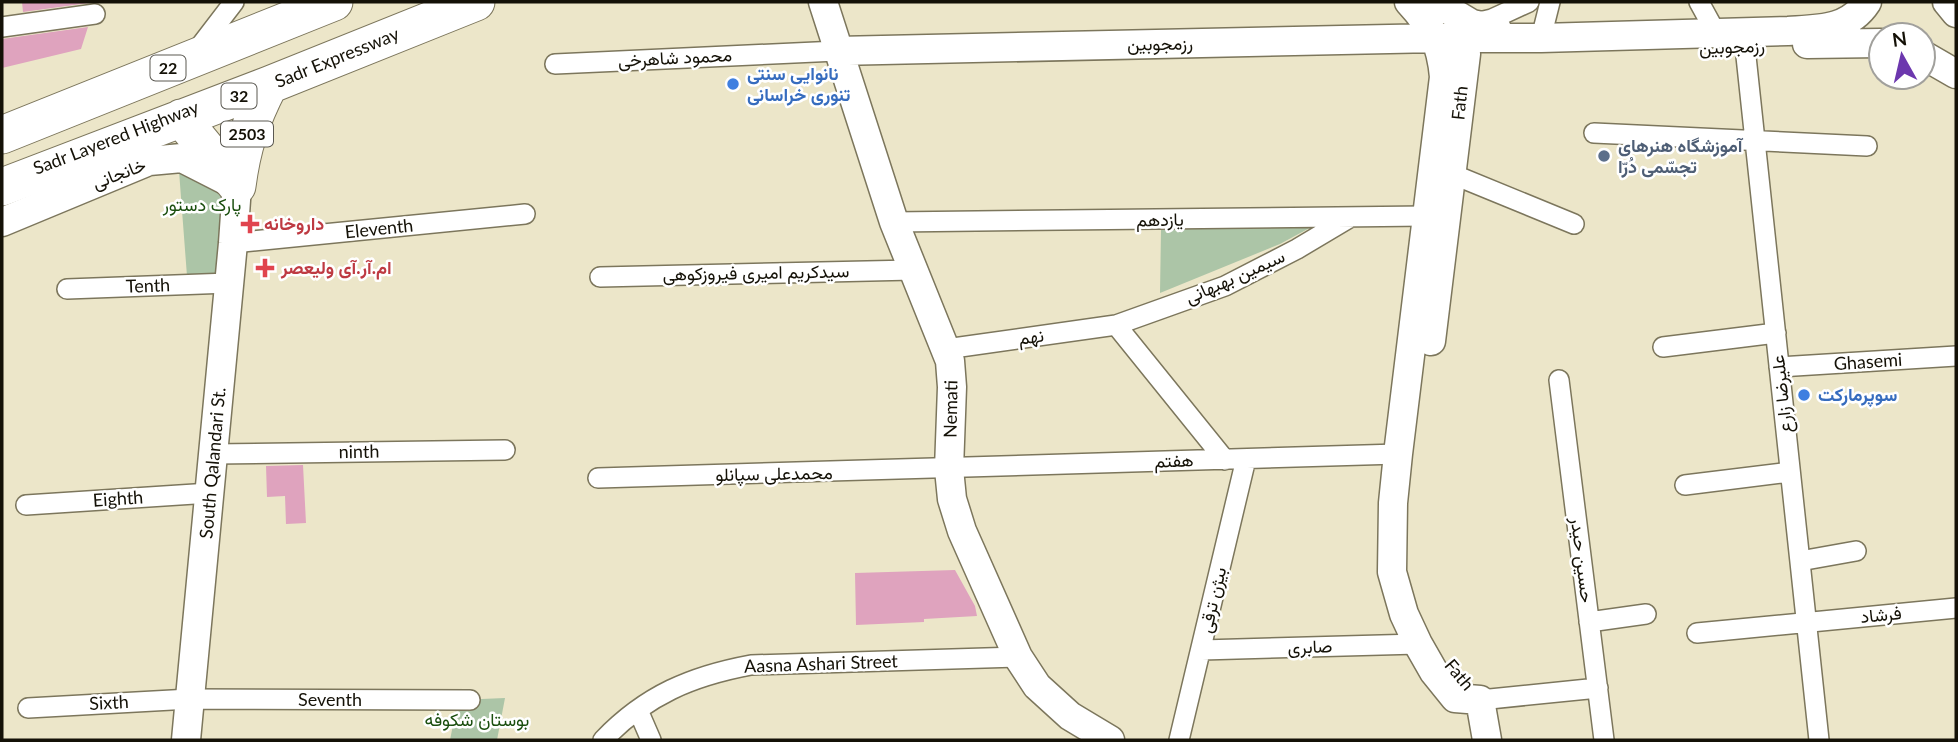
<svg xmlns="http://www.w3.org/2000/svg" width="1958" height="742" viewBox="0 0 1958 742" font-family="Lato,Vazirmatn,sans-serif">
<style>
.green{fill:#acc5a7}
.building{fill:#dfa3be}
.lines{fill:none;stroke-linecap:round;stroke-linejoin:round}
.street-casing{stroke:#7c765c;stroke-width:22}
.secondary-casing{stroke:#7c765c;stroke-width:31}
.highway-casing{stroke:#7c765c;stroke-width:39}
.street{stroke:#fff;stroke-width:19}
.secondary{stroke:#fff;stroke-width:28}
.highway{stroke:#fff;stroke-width:37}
.shop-dot{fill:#3f7fe0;stroke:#fff;stroke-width:2.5}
.service-dot{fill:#5c6f8a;stroke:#fff;stroke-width:2.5}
.health-dot{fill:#e0444e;stroke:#fff;stroke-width:2.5}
.labels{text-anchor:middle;stroke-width:5;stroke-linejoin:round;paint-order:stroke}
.shield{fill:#fff;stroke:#5a5851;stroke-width:2}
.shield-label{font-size:16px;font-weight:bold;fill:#141107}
.street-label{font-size:18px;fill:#141107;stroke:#fff}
.shop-label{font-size:18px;font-weight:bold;fill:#366cbe;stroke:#fff;text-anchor:start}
.service-label{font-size:18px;font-weight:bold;fill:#4e5e75;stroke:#fff;text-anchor:start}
.park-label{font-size:18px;fill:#1b4f0f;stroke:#fff}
.health-label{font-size:18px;font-weight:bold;fill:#be3a42;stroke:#fff;text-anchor:start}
</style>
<rect width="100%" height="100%" fill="#ece6c9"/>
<path class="green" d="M179 171 223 191 219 277 187 276Z
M1317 224 1280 244 1160 293 1161 230Z
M505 698 497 740H450L458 700Z"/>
<path class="building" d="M22 2H96L23 12Z
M88 27 81 49 2 68V39Z
M303 465 306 523 286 524 285 496 267 497 266 466Z
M955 570 975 606 977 616 924 619V622L856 625 855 573Z"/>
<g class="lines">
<defs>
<path id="street" d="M1699 2 1716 33
M1475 23 1492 19 1529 2
M2 27 95 14
M1541 38 1550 2
M1745 47 1819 740
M198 49 234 2
M555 64 837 51
M1594 133 1867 146
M1452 174 1574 224
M894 222 1426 216
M233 243 525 214
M600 277 913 270
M67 289 229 283
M1116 325 1225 460
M1663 347 1776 333
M946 349 1116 325 1225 286 1297 249 1349 218
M1779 367 1956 356
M1559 380 1604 740
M213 454 505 450
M598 478 1398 454
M1685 485 1790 472
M26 505 210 493
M1800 561 1856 551
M1589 622 1646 614
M1697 633 1956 608
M1202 650 1418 644
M1480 700 1598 688
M28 708 190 699 470 700
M638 710 651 740
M603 740C646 695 692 676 751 665L1018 657
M1179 740 1246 459"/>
<path id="secondary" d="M823 2 894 222 950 361 952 387 949 469 952 499 962 531 1018 657 1037 686 1070 716 1110 740
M1409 2C1432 27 1441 43 1444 77L1398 454 1393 503 1392 572 1404 614 1418 644 1434 672 1455 698 1480 700
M1435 2 1472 24 1497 29
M1947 2 1956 13
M1807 44 1881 43
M837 51 1437 38H1541L1788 31C1819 29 1849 30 1867 2
M1923 55 1956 74
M2 222 149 161 182 158 237 186 233 243 186 740
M1431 341 1466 54 1463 38
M1480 700 1487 740"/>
<path id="highway" d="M181 118 237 186
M2 135 334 2
M237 186C242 147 251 120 269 85
M2 187 269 85 476 2"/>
</defs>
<use href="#street" class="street-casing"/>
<use href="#secondary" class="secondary-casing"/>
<use href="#highway" class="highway-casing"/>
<use href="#street" class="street"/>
<use href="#secondary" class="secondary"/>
<use href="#highway" class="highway"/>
</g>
<g class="shop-dot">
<circle cx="733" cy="84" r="7"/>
<circle cx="1804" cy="395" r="7"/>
</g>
<circle class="service-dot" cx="1604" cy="156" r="7"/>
<g class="health-dot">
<path d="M246.5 213.5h7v7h7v7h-7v7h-7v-7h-7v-7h7z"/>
<path d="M261.5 257.5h7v7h7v7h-7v7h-7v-7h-7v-7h7z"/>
</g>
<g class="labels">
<g class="shield">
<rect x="150.5" y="55.5" width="35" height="25" rx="5"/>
<rect x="221.5" y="83.5" width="35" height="25" rx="5"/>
<rect x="221" y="121.5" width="52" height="25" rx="5"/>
</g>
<g class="shield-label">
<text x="168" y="74">22</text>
<text x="239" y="102">32</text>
<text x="247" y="140">2503</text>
</g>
<g class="street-label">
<text transform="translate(1160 44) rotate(-1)" y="6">رزمجوبین</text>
<text transform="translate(1732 47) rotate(-2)" y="6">رزمجوبین</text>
<text transform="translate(337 58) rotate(-22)" y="6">Sadr Expressway</text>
<text transform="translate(675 58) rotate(-3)" y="6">محمود شاهرخی</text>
<text transform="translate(1460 103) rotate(-84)" y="6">Fath</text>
<text transform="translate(116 138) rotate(-21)" y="6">Sadr Layered Highway</text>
<text transform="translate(119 174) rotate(-21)" y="6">خانجانی</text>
<text transform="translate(1160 220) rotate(-1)" y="6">یازدهم</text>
<text transform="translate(379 229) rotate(-6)" y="6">Eleventh</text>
<text transform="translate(756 273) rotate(-1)" y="6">سیدکریم امیری فیروزکوهی</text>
<text transform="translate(1235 277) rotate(-24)" y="6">سیمین بهبهانی</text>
<text transform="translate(148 286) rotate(-2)" y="6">Tenth</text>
<text transform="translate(1031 337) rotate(-8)" y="6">نهم</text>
<text transform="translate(1868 362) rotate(-4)" y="6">Ghasemi</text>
<text transform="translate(1782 394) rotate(-96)" y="6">علیرضا زارع</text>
<text transform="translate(951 409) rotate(-89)" y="6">Nemati</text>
<text transform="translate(359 452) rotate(-1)" y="6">ninth</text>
<text transform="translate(1174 461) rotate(-2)" y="6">هفتم</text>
<text transform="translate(213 463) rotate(-85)" y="6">South Qalandari St.</text>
<text transform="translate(774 474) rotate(-1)" y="6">محمدعلی سپانلو</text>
<text transform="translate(118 499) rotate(-4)" y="6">Eighth</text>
<text transform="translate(1582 560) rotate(83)" y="6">حسین حیدر</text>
<text transform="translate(1213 600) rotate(-77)" y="6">بیژن ترقی</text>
<text transform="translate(1881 615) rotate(-6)" y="6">فرشاد</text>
<text transform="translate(1310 647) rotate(-2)" y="6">صابری</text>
<text transform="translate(821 664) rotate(-2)" y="6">Aasna Ashari Street</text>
<text transform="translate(1459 675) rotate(50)" y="6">Fath</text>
<text x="330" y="706">Seventh</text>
<text transform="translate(109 703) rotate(-3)" y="6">Sixth</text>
</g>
<g class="shop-label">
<text x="747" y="80">نانوایی سنتی<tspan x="747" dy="21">تنوری خراسانی</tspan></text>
<text x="1818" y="401">سوپرمارکت</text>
</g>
<g class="service-label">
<text x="1618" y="152">آموزشگاه هنرهای<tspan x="1618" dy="21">تجسّمی دُرّا</tspan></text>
</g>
<g class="park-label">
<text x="202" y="211">پارک دستور</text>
<text x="477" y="726">بوستان شکوفه</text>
</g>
<g class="health-label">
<text x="264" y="230">داروخانه</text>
<text x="281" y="274">ام.آر.آی ولیعصر</text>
</g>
</g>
<rect width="1958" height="742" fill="none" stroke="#141107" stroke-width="7"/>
<g transform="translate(1902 56) rotate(352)"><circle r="33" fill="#ffffff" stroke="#a1a09c" stroke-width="2"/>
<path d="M0-5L12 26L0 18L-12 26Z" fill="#6c37ae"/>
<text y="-10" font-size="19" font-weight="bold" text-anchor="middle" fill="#141107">N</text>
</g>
</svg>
